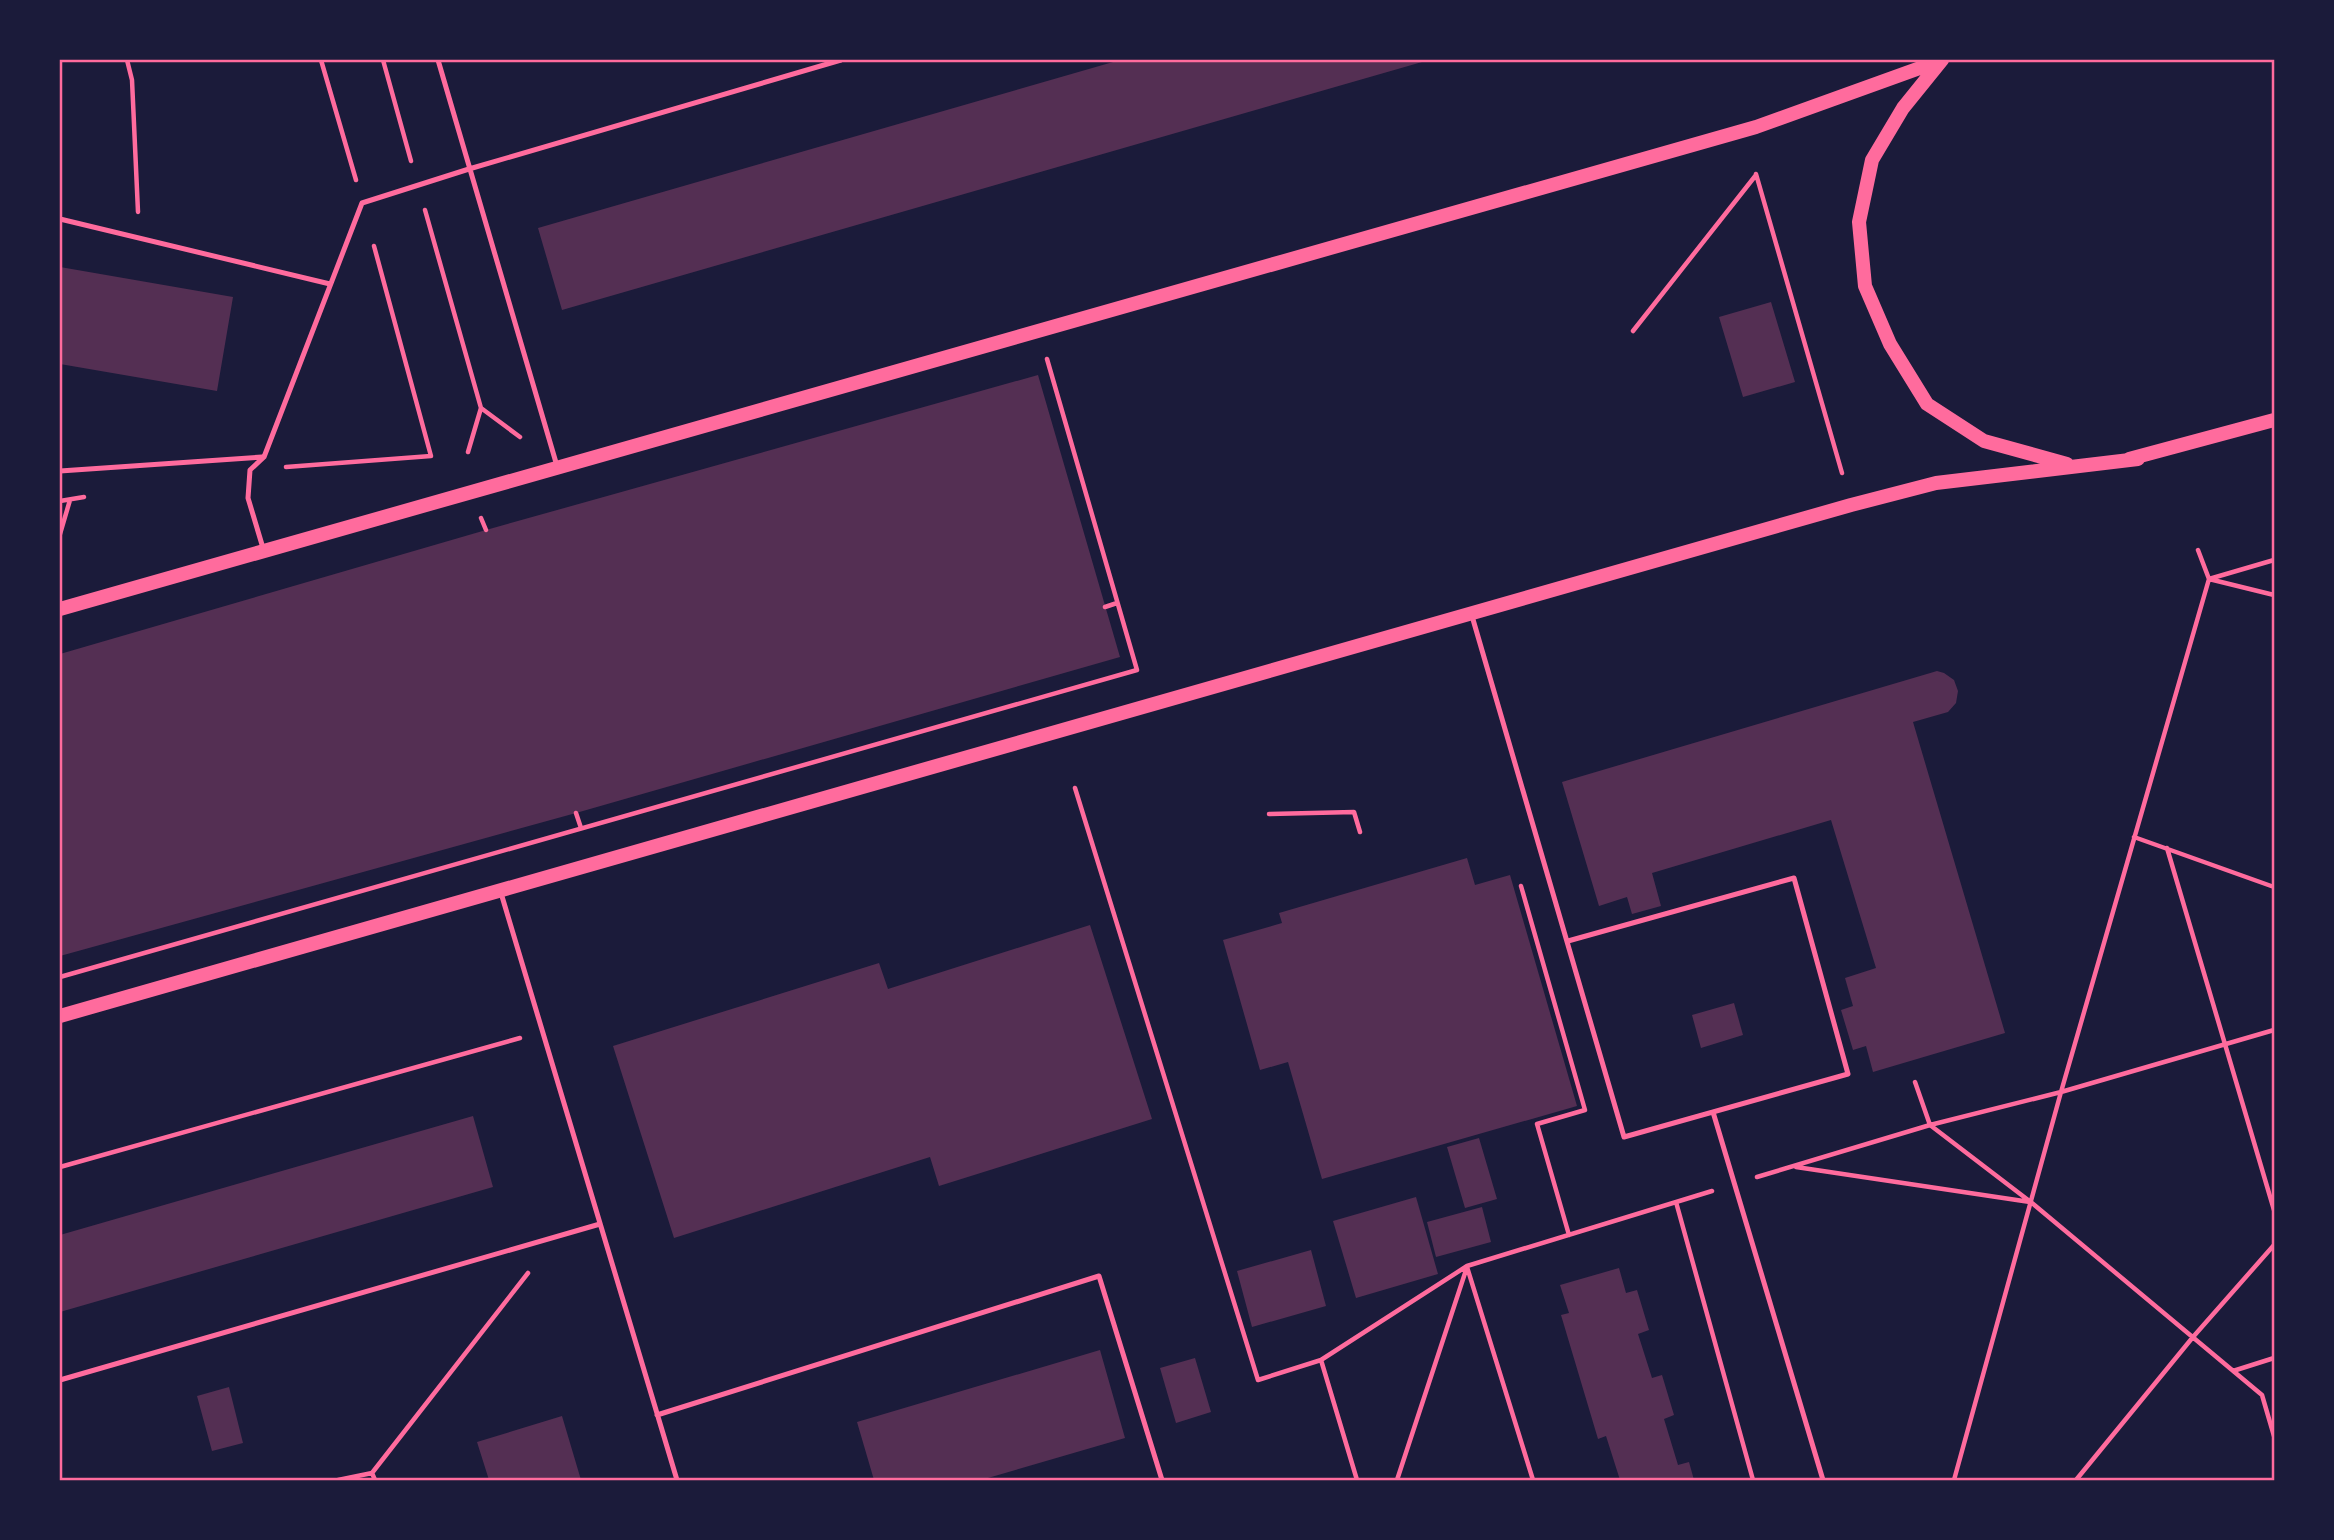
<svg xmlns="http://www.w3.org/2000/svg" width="2334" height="1540" viewBox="0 0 2334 1540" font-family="'Fira Sans Condensed',sans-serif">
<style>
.building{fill:#542f53}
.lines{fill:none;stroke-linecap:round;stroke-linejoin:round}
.path{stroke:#ff6b9d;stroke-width:4.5}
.service{stroke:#ff6b9d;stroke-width:5}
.secondary{stroke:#ff6b9d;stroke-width:14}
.neatline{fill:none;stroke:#ff6b9d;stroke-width:2.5}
</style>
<rect width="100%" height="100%" fill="#1b1b3a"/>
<path class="building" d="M1120 60H1429L562 310 538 228Z
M60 267 233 297 217 391 60 364Z
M1771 302 1795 382 1743 397 1719 317Z
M1038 375 1120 657 576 813 60 956V654L486 530Z
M1937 671 1944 673 1954 680 1958 691 1956 703 1948 712 1913 722 2005 1033 1873 1072 1866 1046 1853 1050 1841 1010 1853 1006 1845 978 1876 968 1831 820 1652 873 1661 906 1632 914 1627 897 1599 906 1562 782Z
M1467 858 1475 885 1510 875 1577 1106 1322 1179 1288 1062 1260 1070 1223 940 1282 923 1279 913Z
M1090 925 1152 1119 939 1186 930 1157 674 1238 613 1046 879 963 888 989Z
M1734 1003 1743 1035 1701 1048 1692 1015Z
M473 1116 493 1187 60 1312V1235Z
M1479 1138 1497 1199 1465 1208 1447 1147Z
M1416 1197 1438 1274 1356 1298 1333 1221Z
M1482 1207 1491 1242 1436 1257 1427 1222Z
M1311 1250 1326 1306 1252 1327 1237 1271Z
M1619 1268 1626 1293 1637 1290 1649 1330 1638 1334 1652 1378 1662 1375 1674 1415 1664 1419 1678 1465 1689 1462 1694 1480H1620L1606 1436 1598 1439 1561 1315 1569 1313 1560 1285Z
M1100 1350 1125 1438 981 1480H874L857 1422Z
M1195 1358 1211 1412 1176 1423 1160 1368Z
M229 1387 243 1443 212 1451 197 1396Z
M562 1416 581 1480H489L477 1442Z"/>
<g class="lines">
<path class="path" d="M127 60 132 80 138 212
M321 60 356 180
M383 60 411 161
M1756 174 1842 473
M425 210 481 408 520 437
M1633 331 1756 175
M468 452 481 408
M286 467 431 456 374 246
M60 501 84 497
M481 518 486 530
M60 534 70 500
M2209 579 2274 560
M2209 579 2274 595
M1105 607 1117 603
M1075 788 1258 1380 1321 1360 1357 1480
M576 813 581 828
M1269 814 1354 812 1360 832
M2134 837 2274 887
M2167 848 2274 1210
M1521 886 1585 1110 1537 1124 1569 1235
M60 977 1137 670 1047 359
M1915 1082 1930 1125 2032 1203 2262 1395 2274 1436
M60 1167 520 1038
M1796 1167 2030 1202
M1757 1177 1930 1125 2061 1092 2274 1030
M1676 1202 1753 1480
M1467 1267 1533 1480
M1321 1360 1467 1266 1712 1191
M2233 1371 2274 1358
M338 1480 372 1473
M375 1480 372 1473 528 1273
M1397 1480 1467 1267
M1954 1480 2061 1092 2209 579 2198 550
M2076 1480 2193 1337 2274 1245"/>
<path class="service" d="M438 60 557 466
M60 219 330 284
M60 471 262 457
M263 548 248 498 250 470 264 457 362 203 469 169 841 60
M1472 616 1624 1137 1848 1074 1794 878 1568 941
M501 893 677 1480
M1713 1112 1823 1480
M60 1380 600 1224
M657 1415 1099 1276 1162 1480"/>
<path class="secondary" d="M1941 61 1903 108 1872 160 1859 222 1865 286 1890 344 1927 404 1984 441 2067 464
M2129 459 2274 420
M60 609 1756 127 1942 60
M60 1016 1851 505 1936 483 2138 459"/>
</g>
<rect width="2334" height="1540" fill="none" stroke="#1b1b3a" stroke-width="122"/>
<rect x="61" y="61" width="2212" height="1418" class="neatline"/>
</svg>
